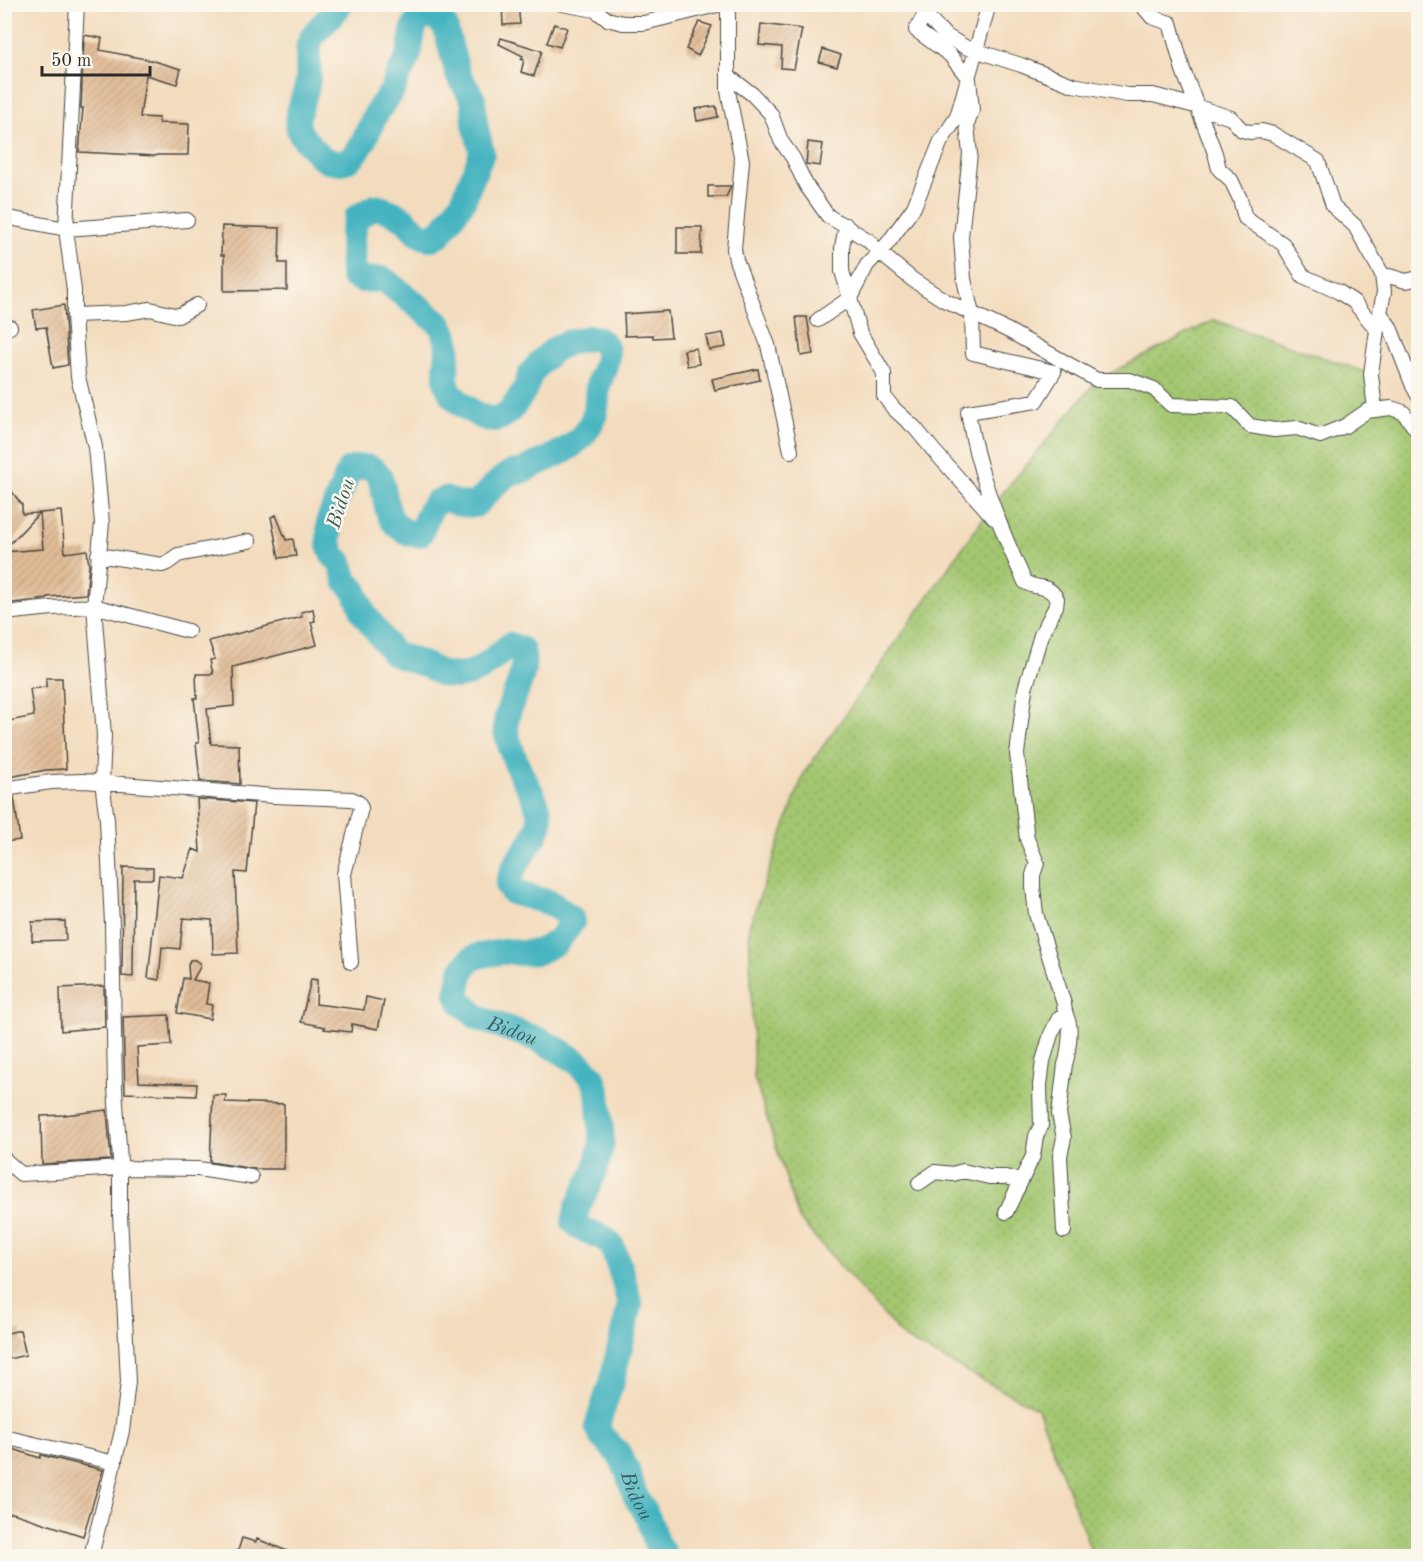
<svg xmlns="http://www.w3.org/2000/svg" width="1423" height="1561" viewBox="0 0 1423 1561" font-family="'Old Standard TT',serif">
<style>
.grass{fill:url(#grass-dots);stroke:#67784e;stroke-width:1.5}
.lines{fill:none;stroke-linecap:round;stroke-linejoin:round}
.river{stroke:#45b4c0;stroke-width:26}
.building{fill:url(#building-hatch)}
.minor-casing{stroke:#494641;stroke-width:16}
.minor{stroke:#fff;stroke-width:14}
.labels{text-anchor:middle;stroke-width:5;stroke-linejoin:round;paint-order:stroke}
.water-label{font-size:20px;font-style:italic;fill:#345b5f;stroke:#fbf7ec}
</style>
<defs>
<pattern id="grass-dots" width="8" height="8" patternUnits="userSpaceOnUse" patternTransform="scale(1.5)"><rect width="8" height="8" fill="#a3c670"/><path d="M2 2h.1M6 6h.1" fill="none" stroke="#8caa61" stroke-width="1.8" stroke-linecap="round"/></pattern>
<pattern id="building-hatch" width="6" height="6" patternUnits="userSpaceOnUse" patternTransform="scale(1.5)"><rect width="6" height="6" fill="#e1bc97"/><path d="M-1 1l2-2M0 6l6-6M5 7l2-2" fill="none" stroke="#c1a282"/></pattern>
</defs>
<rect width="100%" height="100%" fill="#fbf7ec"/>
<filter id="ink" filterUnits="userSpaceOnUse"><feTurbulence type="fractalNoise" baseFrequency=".0167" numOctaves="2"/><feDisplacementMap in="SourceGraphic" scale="12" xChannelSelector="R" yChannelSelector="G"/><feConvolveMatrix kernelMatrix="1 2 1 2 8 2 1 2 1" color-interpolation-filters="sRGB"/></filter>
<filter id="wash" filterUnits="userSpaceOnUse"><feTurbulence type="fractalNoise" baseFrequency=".008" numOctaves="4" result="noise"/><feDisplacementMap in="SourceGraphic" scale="24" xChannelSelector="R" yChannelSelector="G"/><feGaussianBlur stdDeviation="1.35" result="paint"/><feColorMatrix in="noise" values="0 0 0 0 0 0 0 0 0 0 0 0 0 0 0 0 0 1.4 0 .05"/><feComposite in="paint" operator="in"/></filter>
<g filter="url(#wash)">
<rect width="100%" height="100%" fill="#f3dcbe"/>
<path class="grass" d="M1214 320 1371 374 1374 391 1418 423V1556H1093L1038 1409 905 1339 799 1219 754 1077 749 926 804 773 989 510 1097 380Z"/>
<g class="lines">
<path class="river" id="s1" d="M340 4C333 18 318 25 311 39 305 51 310 67 308 80 304 108 285 123 311 146 315 150 319 156 324 159 331 163 343 164 350 159 363 148 366 134 373 120 377 110 384 102 391 93 393 90 394 85 396 81 399 72 405 65 408 57 414 41 408 20 429 15L435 17 445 26 458 75 473 99 475 124 482 153 463 201 440 234H435L432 238C416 238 413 225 401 217 392 212 385 209 375 207L357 217 352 235 353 276 362 280 383 279 438 322C467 358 416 384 481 416 503 427 516 405 525 389 528 383 528 377 532 372 545 356 559 342 580 340 586 339 591 336 597 339 614 347 605 367 600 379 595 392 599 406 593 419 582 445 559 454 534 465 530 466 526 470 522 471 518 473 513 471 509 474 497 481 486 495 475 505L460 504 445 499 436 502 430 510 420 534C407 536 392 525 388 511 381 489 386 457 349 470L329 520V544L333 555 340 562 346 581 355 591 364 614 393 653 428 666 442 674 457 676 471 673 482 668 510 645 522 650C530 680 503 706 506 730 508 741 516 765 521 774 528 787 540 805 540 820 539 841 511 860 508 886L512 892 551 903 571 918 572 922 557 942 538 952 519 953 507 951 478 956 470 960 462 970 457 995 461 1002 478 1018 537 1039 555 1048 578 1062 593 1077 598 1092 602 1143 595 1171 578 1206 574 1222 582 1229 604 1238 612 1246 622 1275 630 1305 612 1380 597 1426 602 1437 618 1453 627 1470 634 1493 649 1520 656 1542 665 1556"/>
</g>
<g id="blocks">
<path class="building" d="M502 4H518L520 24 503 25Z
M699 22 712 26 698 56 686 49Z
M554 24 567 28 560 47 547 43Z
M761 24 802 29 794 69 781 68 782 47 759 45Z
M84 35 102 38 100 50 150 60 181 69 177 84 146 75 140 117 159 118V123L189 124 188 155H157L156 156 79 152 83 108H81Z
M501 38 542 51 534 76 521 72 524 60 521 59 523 56 499 44Z
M823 49 841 55 837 67 819 62Z
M716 106 718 117 697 121 695 109Z
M808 142 823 144 820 166 806 164Z
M708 186H731L726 197H708Z
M222 226 280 228 279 263H287V290L224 291V255H221Z
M677 227H702L701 254H677Z
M64 305 68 365 53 368 46 327 36 328 33 310Z
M668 311 671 337 653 338V335L625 336 624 314Z
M796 317H807L813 354 801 356Z
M723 333 726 347 709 350 706 336Z
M696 348 699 364 687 366 684 350Z
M758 369 760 380 715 390 712 379Z
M4 481 22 505V514L39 513 4 550Z
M61 511 65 553 87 550 89 566 86 594 47 597V599L4 604V552L43 549 40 513Z
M276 515 286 540 293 539 296 556 279 558 271 517Z
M313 609 315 621 311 622 317 645 233 667 234 706 207 709 211 744 239 745 240 784 200 781 196 743H199L194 698H197L196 674H213L210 660 215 659 209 641 302 617 301 612Z
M46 678H62L66 769 46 770 4 778V722L34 716 30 689 46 687Z
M14 797 20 840 4 842V798Z
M197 799 254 803 247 873 235 872 238 953 213 954 212 920 183 918 180 949 162 947 159 980 148 978 159 875 183 878 193 849 200 852Z
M123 867 153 868V879H134L133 977 122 976Z
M65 921 66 940 32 941V922Z
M190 960H195L200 963V967L193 980 209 983 206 1004 212 1005 210 1019 177 1013 183 978 189 979 188 965Z
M311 979 317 980 316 1004 364 1010 366 997 384 1001 378 1029 352 1024 351 1032 324 1029 325 1027 301 1022Z
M104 986 105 1027 61 1031 60 988Z
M169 1015 171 1045 137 1047 139 1082 197 1084 196 1096 125 1093 123 1017Z
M213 1095H226L225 1102 284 1104V1169H254L210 1162Z
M107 1110 111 1160 42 1164 41 1116 64 1115Z
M20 1330 26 1355 4 1360V1334Z
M4 1446 40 1458 41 1455 103 1470 83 1536 13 1513 4 1514Z
M242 1538 256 1542 257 1539 302 1557H236Z"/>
</g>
</g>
<g filter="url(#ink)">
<use href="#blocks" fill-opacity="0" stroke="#494641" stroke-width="1.5"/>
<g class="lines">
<defs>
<path id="minor" d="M562 4 595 10 607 19 623 23H644L721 4
M728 4V91L742 161 734 249 736 260 768 345 791 451
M1141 4 1152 17 1170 23 1183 70 1215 153 1219 169 1231 180 1240 199 1245 218 1283 244 1303 276 1339 292 1354 302 1377 330 1371 374 1375 410
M728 76 752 94 771 114 781 141 793 158 806 185 828 216 868 240 879 252 913 280 944 300 1009 331 1097 380H1130L1154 389 1171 405 1232 407 1250 426 1274 430 1297 428 1320 436 1345 426 1367 411 1391 408 1403 412 1418 432
M4 217 66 229 77 4
M846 225 842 247V271L860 333 884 373V396L893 408 915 428 934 451 994 518
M1382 274 1406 281 1418 278
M74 315 126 313 150 309 178 316 197 305
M818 320 850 298 867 265 888 243 914 207 941 141 957 117 989 4
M4 329 10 327
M98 555 162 565 167 563 178 555 249 541
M4 613 52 608 94 606 102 523 95 447 78 377 74 315V290L66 229 187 220
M4 789 51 782 84 781 274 796 352 799 359 803 361 808 344 874 351 962
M4 1159 21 1174 120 1168 198 1169 251 1177
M919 1183 935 1172 953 1174 963 1171 989 1177H1005L1020 1181
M1006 1212 1033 1156 1036 1136 1041 1126 1040 1085 1043 1061 1051 1034 1059 1018 1064 1014
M1064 1231 1060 1156 1064 1138 1059 1114 1065 1064C1068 1057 1071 1031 1069 1024 1067 1016 1064 1012 1064 1004L1036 914 1033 887V875L1037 863 1027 839 1017 754 1025 689 1041 635 1056 606 1057 599C1047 582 1039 591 1025 582 1000 528 977 471 968 412L1036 401 1054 372 973 353 972 314 964 279 961 237 970 154 967 125 972 110 969 79 950 55 916 30 925 14 945 35 965 47 1021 65 1073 85 1127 95H1153L1195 106 1231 118 1242 130 1250 132 1262 131 1273 134 1318 161 1333 206 1355 226 1382 274 1384 292 1380 313 1390 327 1413 386 1418 395
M4 1437 115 1463
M91 1556 122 1431 128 1382 120 1214V1161L115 1088 112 924 107 820 102 782 104 735 94 606 188 631"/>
</defs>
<use href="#minor" class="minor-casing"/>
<use href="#minor" class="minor"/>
</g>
</g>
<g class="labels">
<g class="water-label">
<text transform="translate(340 503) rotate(-72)" y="7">Bidou</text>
<text dy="7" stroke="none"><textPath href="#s1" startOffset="2470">Bidou</textPath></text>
<text dy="7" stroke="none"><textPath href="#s1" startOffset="3030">Bidou</textPath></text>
</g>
</g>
<rect width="1423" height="1561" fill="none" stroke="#fbf7ec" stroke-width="24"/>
<path d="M42 66v9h108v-9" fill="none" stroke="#2b2b2b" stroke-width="3"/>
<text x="51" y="66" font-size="18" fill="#2b2b2b" stroke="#fbf7ec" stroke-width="4.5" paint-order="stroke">50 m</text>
</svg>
